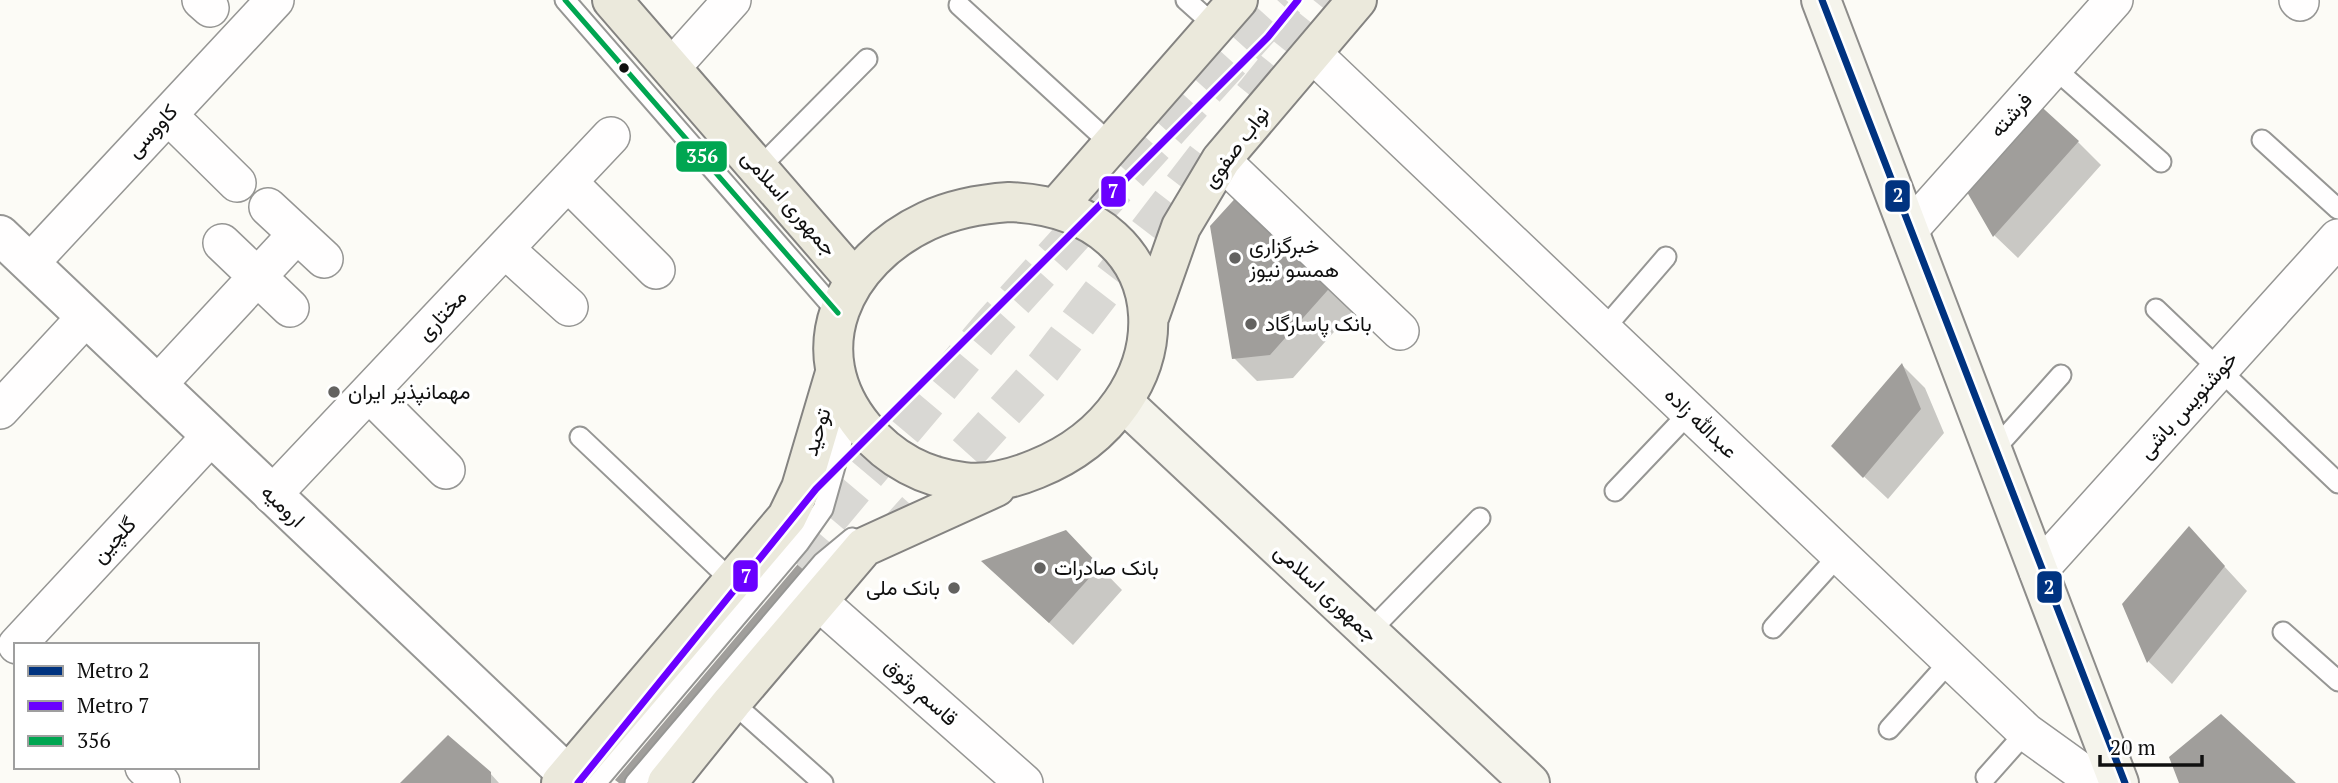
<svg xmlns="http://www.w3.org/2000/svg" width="2338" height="783" viewBox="0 0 2338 783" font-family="'PT Serif',Vazirmatn,serif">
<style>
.shadow{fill:#0003}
.building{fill:#a09e9b}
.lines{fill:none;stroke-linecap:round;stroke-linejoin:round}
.trunk-tunnel{stroke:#d9d8d4;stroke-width:38;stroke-dasharray:38 19;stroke-linecap:butt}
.service-casing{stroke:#969694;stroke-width:23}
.minor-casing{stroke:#969694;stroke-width:40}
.tertiary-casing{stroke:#969694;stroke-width:42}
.secondary-casing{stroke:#8d8c8a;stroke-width:42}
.primary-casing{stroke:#848381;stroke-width:42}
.service{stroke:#fffefe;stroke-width:19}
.minor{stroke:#fffefe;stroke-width:37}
.tertiary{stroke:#fffefe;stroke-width:38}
.secondary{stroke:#f5f4ec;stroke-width:38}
.primary{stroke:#ebe9dc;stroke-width:38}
.bus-1-casing{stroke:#fff;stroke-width:10}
.bus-1{stroke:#00a651;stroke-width:5}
.metro-1-casing{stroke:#fff;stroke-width:12}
.metro-2-casing{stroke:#fff;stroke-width:12}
.metro-1{stroke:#003380;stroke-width:7}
.metro-2{stroke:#6a00ff;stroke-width:7}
.bus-dot{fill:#101010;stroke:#fff;stroke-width:2.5}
.poi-dot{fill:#636260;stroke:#fff;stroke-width:2.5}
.labels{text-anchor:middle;stroke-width:7;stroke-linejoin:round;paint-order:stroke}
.street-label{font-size:21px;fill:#101010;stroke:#fff}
.poi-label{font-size:21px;fill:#101010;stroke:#fff;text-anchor:start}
.line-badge{stroke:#fff;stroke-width:2.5}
.badge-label{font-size:19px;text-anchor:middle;font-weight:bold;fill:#fff}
</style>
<rect width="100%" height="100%" fill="#fcfbf6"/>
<path class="shadow" d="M2078 142 2101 165 2018 258 1995 236 1968 191Z
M1241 194 1357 306 1293 378 1257 381 1234 358Z
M1902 365 1925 388 1944 433 1888 499 1856 469Z
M2189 528 2247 591 2172 684 2149 662 2124 604Z
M1089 556 1122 590 1073 645 1007 584Z
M490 773 499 783H402Z"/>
<path class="building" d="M2034 100 2079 141 1993 237 1967 192Z
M1241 192 1335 282 1270 355 1232 359 1210 226Z
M1902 363 1921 409 1863 478 1831 446Z
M2189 526 2225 566 2147 663 2122 604Z
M1066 530 1100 566 1049 623 981 561Z
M803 558 811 565 627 783H619L615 780Z
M2221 714 2296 783H2179L2169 757Z
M448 735 491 772V783H400Z"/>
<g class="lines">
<path class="trunk-tunnel" d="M1252 97 1330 0
M891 538 1044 367 1213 147
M793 561 991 326 1286 0"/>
<defs>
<path id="service" d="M565 0 838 313
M1186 0 1215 26
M959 5 1112 145
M2054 68 2161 162
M2262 140 2338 209
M759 168 867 59
M2156 309 2338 483
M1603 330 1666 257
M580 437 732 581
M1993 451 2061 375
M1615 491 1690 412
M1773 628 1839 555
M1369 632 1480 518
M2283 632 2338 681
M732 702 823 783
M1889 729 1951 660
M1986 777 2026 732
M596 783 799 543 823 509 851 410
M635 783 823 562 852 538"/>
<path id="minor" d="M201 0 210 8
M2298 0 2300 2
M1312 53 2026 732 2097 783
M671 68 732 0
M168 115 237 183
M1221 160 1400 331
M568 182 656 270
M268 207 324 259
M1909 230 2114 0
M222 243 290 308
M505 249 569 307
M30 263 275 0
M157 385 297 234
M369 393 446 470
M0 410 86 317
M272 495 611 136
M2038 571 2338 238
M818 601 1024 783
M17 645 211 436
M144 767 161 783"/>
<path id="tertiary" d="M0 235 568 775"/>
<path id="secondary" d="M1821 0 2119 783
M1123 402 1530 783"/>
<path id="primary" d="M612 0 855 280
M1009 202C1192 210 1188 408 1036 469 1014 478 989 485 964 482 925 478 890 459 864 428 800 351 843 260 927 221 953 209 980 204 1009 202Z
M1056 208 1238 0
M1150 315 1181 227 1221 160 1357 0
M561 783 787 517 801 488 835 373
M667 783 732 702 864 547 996 487"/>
</defs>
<use href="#service" class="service-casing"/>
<use href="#minor" class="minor-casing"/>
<use href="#tertiary" class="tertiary-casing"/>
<use href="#secondary" class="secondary-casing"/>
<use href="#primary" class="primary-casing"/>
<use href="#service" class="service"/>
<use href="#minor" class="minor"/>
<use href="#tertiary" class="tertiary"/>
<use href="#secondary" class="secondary"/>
<use href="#primary" class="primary"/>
<defs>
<path id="bus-1" d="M565 0 838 313"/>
</defs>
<use href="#bus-1" class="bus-1-casing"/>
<use href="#bus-1" class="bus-1"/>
<defs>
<path id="metro-1" d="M1822 0 2125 783"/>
<path id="metro-2" d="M578 783 816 489 1268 37 1298 0"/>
</defs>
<use href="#metro-1" class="metro-1-casing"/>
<use href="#metro-2" class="metro-2-casing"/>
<use href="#metro-1" class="metro-1"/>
<use href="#metro-2" class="metro-2"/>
</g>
<circle class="bus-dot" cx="624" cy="68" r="6"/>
<g class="poi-dot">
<circle cx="1235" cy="258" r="7"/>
<circle cx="1251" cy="324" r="7"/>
<circle cx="334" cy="392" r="7"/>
<circle cx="1040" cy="568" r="7"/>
<circle cx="954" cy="588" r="7"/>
</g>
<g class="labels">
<g class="street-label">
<text transform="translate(2011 115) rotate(-48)" y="7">فرشته</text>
<text transform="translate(152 131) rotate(-47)" y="7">کاووسی</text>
<text transform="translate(1236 147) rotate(-53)" y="7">نواب صفوی</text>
<text transform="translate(789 203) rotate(49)" y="7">جمهوری اسلامی</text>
<text transform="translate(442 315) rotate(-47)" y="7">مختاری</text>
<text transform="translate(2188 405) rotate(-48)" y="7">خوشنویس باشی</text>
<text transform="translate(1701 423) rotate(44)" y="7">عبدالله زاده</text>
<text transform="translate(817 432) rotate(-73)" y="7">توحید</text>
<text transform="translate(283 506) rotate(44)" y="7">ارومیه</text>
<text transform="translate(114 540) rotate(-47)" y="7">گلچین</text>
<text transform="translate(1326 593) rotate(43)" y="7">جمهوری اسلامی</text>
<text transform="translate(921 692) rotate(42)" y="7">قاسم وثوق</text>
</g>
<g class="poi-label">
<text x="1249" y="253">خبرگزاری<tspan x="1249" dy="24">همسو نیوز</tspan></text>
<text x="1265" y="331">بانک پاسارگاد</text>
<text x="348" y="399">مهمانپذیر ایران</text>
<text x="1054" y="575">بانک صادرات</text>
<text x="940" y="595" text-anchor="end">بانک ملی</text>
</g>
</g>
<g class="line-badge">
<rect x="675" y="140" width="53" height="33" rx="7" fill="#00a651"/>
<rect x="1100" y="175" width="27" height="33" rx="7" fill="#6a00ff"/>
<rect x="1884" y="179" width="27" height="34" rx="7" fill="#003380"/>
<rect x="732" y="559" width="27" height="34" rx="7" fill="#6a00ff"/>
<rect x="2036" y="570" width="27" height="34" rx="7" fill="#003380"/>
</g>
<g class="badge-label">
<text x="702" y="163">356</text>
<text x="1113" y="198">7</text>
<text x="1898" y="202">2</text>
<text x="746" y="583">7</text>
<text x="2049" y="594">2</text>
</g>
<rect x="14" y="643" width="245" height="126" fill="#ffffff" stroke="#9f9f9f" stroke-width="2"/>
<rect x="28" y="666" width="35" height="10" fill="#003380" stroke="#9f9f9f" stroke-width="2"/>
<text x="77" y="678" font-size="21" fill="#101010">Metro 2</text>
<rect x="28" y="701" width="35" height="10" fill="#6a00ff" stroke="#9f9f9f" stroke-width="2"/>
<text x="77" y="713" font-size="21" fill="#101010">Metro 7</text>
<rect x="28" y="736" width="35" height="10" fill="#00a651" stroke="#9f9f9f" stroke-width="2"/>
<text x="77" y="748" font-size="21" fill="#101010">356</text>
<path d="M2100 755v10h102v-10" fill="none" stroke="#101010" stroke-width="3.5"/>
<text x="2110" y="755" font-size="21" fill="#101010" stroke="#ffffff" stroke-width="5" paint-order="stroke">20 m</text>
</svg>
